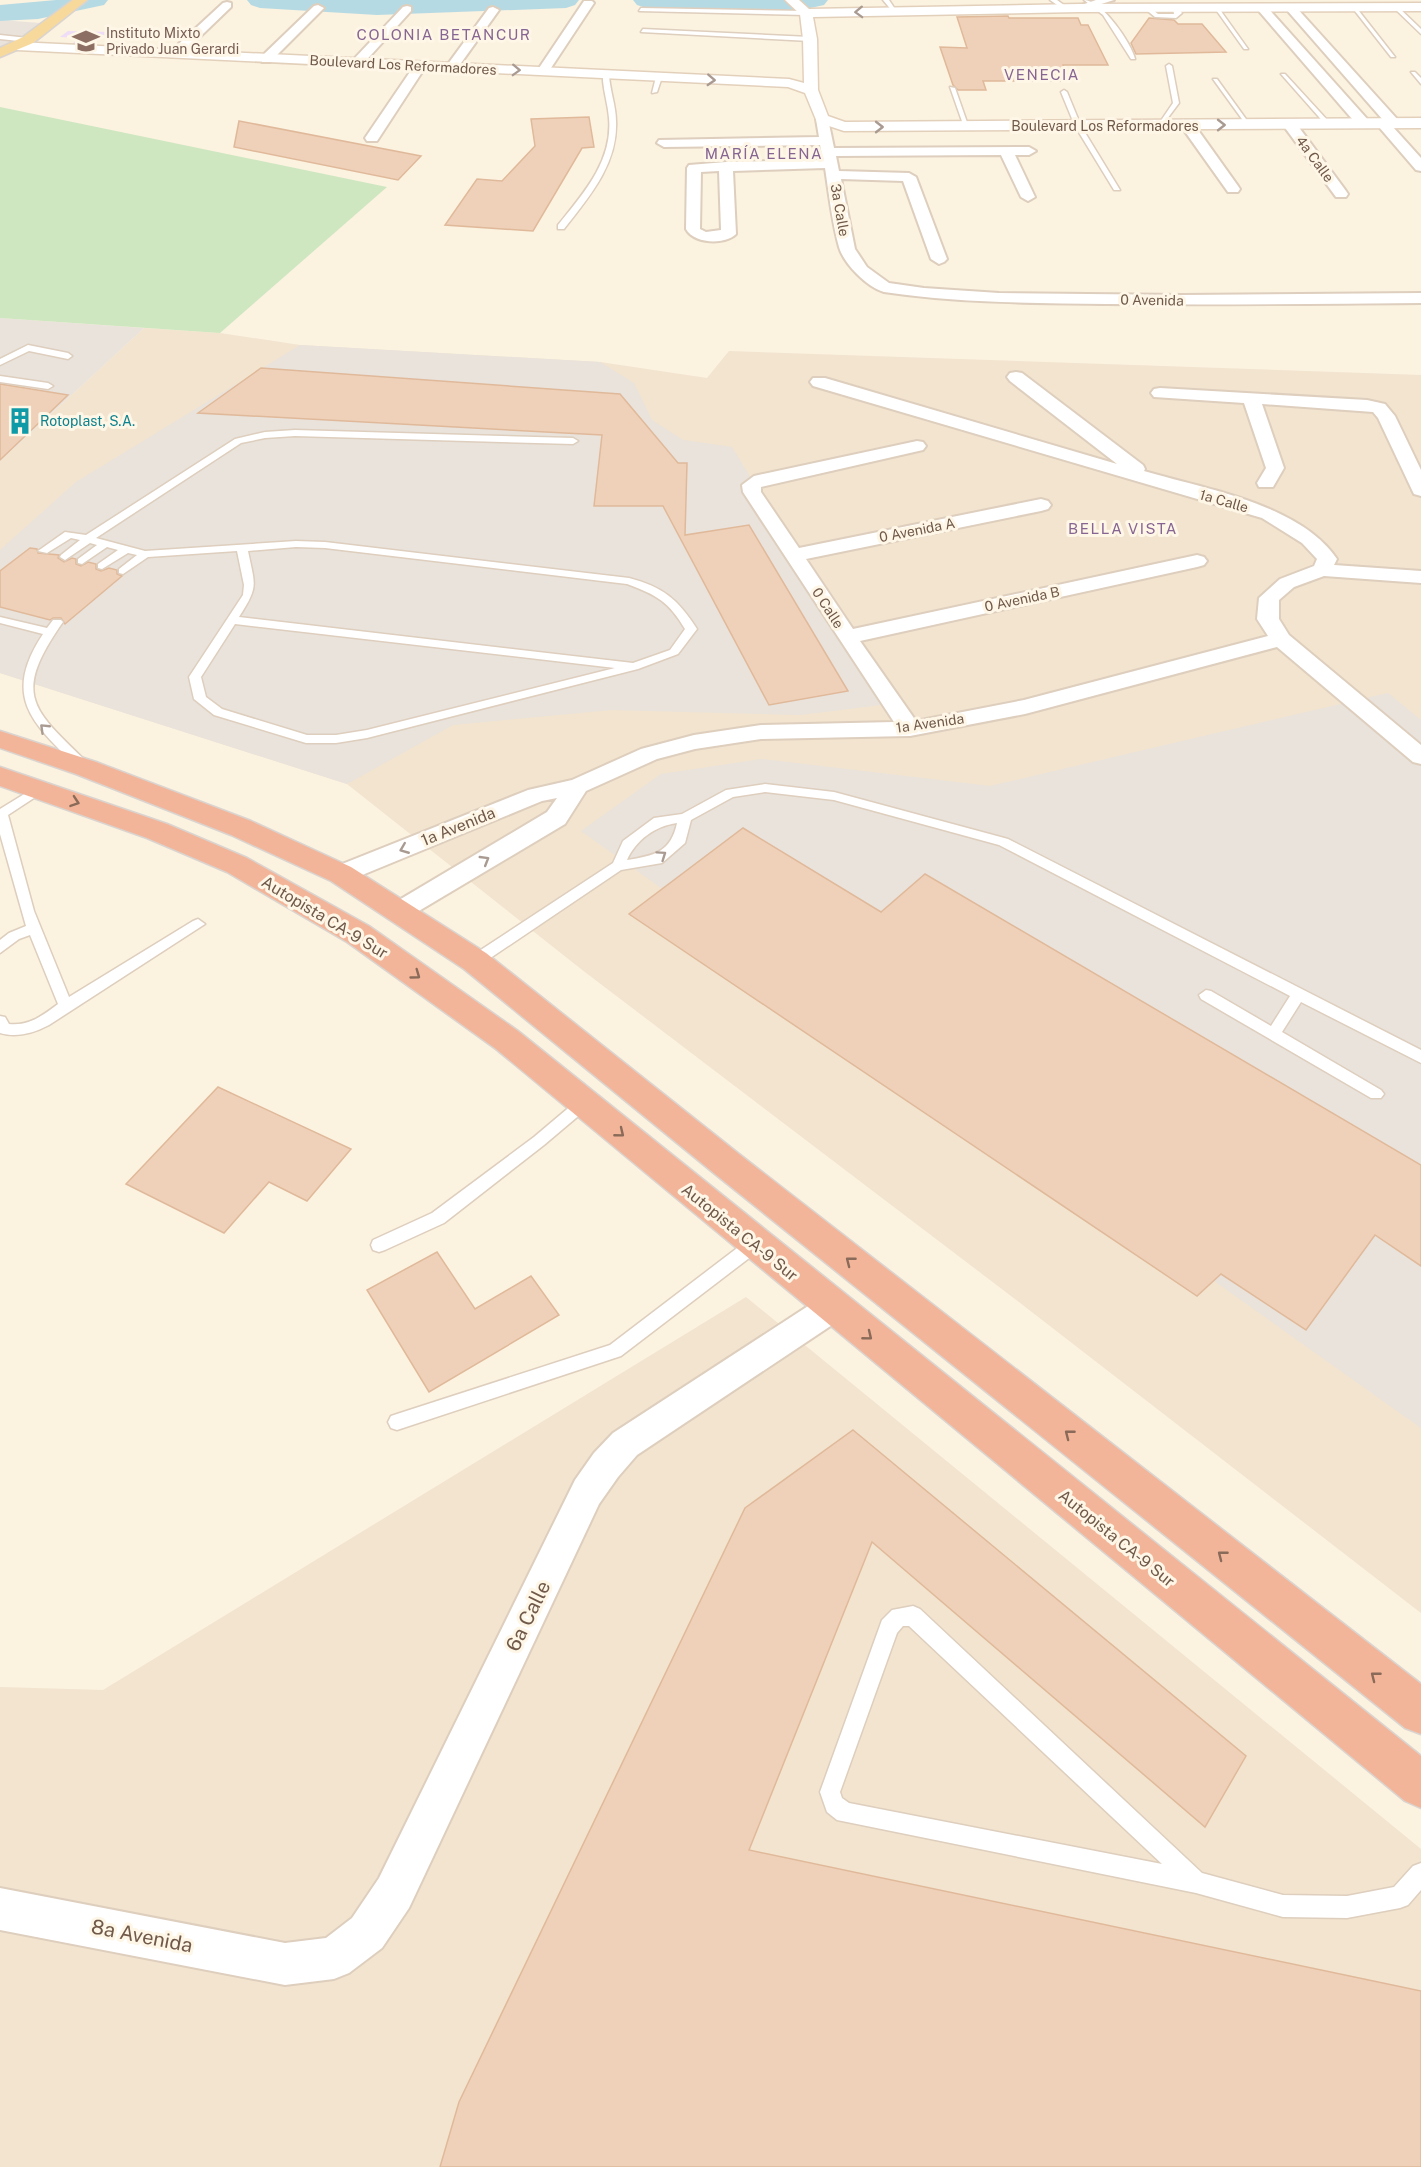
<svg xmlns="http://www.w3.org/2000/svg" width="1421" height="2167" viewBox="0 0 1421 2167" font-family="'Public Sans',sans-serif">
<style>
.residential{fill:#f2e4cf}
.industrial{fill:#e9e3dc}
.education{fill:#efddf7}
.green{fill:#cee7c0}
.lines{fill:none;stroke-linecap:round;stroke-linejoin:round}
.river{fill:#b6dae3;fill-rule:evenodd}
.building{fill:#efd1b9;stroke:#e0b99a;stroke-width:1.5}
.lane-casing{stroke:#decebd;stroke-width:3}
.street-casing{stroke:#decebd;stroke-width:4}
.secondary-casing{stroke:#e3d0bb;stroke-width:3}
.primary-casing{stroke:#dad4d0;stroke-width:3}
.highway-casing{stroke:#dad4d0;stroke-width:3}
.lane{fill:#fff;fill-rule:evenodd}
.street{fill:#fff;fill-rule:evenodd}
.secondary{fill:#fff;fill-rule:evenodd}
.primary{fill:#f7d99b;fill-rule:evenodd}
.highway{fill:#f3b599;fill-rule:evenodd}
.oneway{stroke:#a99b92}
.oneway2{stroke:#8a6b59}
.labels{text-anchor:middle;stroke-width:6;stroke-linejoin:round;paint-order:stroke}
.far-education-label{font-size:14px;fill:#785e54;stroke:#fef6e6;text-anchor:start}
.far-street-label{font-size:14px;fill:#705949;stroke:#fef6e6}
.far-culture-label{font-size:14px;fill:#0d838f;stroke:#fef6e6;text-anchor:start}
.far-neighbourhood-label{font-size:15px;letter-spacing:1.5px;fill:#866593;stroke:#fef6e6}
.street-label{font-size:16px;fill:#705949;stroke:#fef6e6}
.near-street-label{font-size:20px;fill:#705949;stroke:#fef6e6}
</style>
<rect width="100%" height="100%" fill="#fbf2e0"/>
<path class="residential" d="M144 328 220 333 300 345 600 362 707 378 729 351 1421 375V1613L1015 1299 581 969 347 784 0 673V461Z
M746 1297 1421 1849V2167H0V1687L103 1690Z"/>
<path class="industrial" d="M0 20 54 24 0 50Z
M0 318 144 328 0 461Z
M300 345 600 362 634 383 652 420 683 440 732 447 889 704 800 715 611 710 453 725 347 784 0 673V550L76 482Z
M1388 693 1421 720V1428L581 831 661 774 762 759 990 786Z"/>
<path class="education" d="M68 31 108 32 92 46 71 45 79 38 60 37Z"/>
<path class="green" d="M0 107 387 187 220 333 0 318Z"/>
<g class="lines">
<path class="river" d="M56 0H108L104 5 38 19 0 21V5Z
M247 0H579L575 5 566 8 377 15 260 8 251 5Z
M633 0H828L824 5 784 14 646 8 637 5Z"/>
</g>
<path class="building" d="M1008 16 1009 18H1078L1081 25H1088L1108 65H1063L1070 81H983L986 90H958L953 85 940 47 967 48 957 17Z
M1149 18 1174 20 1178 24H1202L1226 52 1136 54 1131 43Z
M589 117 594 147 582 148 533 231 445 225 477 179 502 181 535 146 531 119Z
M239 121 421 156 398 180 234 147Z
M261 368 620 394 678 463H687L685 535 749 525 848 691 769 705 663 506H594L602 435 198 413Z
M0 384 68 395 0 460Z
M30 548 37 549 38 553 59 555 58 558 64 562 72 558 76 559V564L81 566 88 562 96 564V569L101 571 109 568 117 570V574L122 576 65 624 61 618H53L50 620 0 607V571Z
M743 828 881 912 925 874 1421 1165V1266L1375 1235 1306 1330 1221 1274 1197 1296 629 914Z
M218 1087 351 1149 307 1201 269 1182 224 1233 126 1184Z
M437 1252 475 1309 531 1276 559 1315 429 1392 367 1290Z
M853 1430 1246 1756 1205 1827 872 1542 749 1850 1421 1991V2167H440L459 2102 745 1508Z"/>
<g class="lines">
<defs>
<path id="lane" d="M883 0H889L897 12H893Z
M1050 0H1057L1068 8 1063 9Z
M1084 0C1102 0 1132 44 1135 59H1131L1103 15Z
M1396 5 1421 29V34L1394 8Z
M1176 6 1182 13 1176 18 1155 17 1144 8 1149 7 1158 14H1174L1173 8Z
M1351 6H1355L1395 57H1391Z
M1214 7H1218L1248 49H1244Z
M641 8 806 11 809 13 806 15 639 11Z
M643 29 810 37 813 39 810 41 641 32Z
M0 35 28 38 31 40 28 42 0 39Z
M1169 64 1172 66 1179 103 1161 127 1158 125 1173 103 1166 66Z
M1411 72H1415L1421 78V84Z
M606 73 609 75C610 91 616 106 616 121 618 164 589 197 564 229H558V225C583 194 613 161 609 118 608 105 604 93 603 81V75Z
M1281 74H1285L1330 123V125H1326Z
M659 75 662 77 657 92 652 93 656 77Z
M1213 79H1217L1251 126H1247Z
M950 87 955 88 969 128 964 127Z
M1064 90 1067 92 1081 126 1120 190H1114L1075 126 1061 92Z
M28 345 68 353 72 356 68 359 29 351 0 365V359Z
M0 376 48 383 53 386 48 389 0 382Z
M295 430 573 438 578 441 573 444 295 436 265 438 241 443 96 538 145 551 296 541 325 542 629 578C663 587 678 599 697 629L678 654 638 669 367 738 336 743H306L214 715 194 699 189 677 243 595 244 585 237 551 148 557 123 574 119 573V569L137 555 128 553 102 569 98 568V564L118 550 107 547 82 564 78 563V559L97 545 90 543 65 560 60 557 61 555 80 540 71 538 47 553 38 551 65 532 86 535 235 439 265 432ZM296 547 325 548 627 584C657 595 669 602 685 629L670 650 633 663 239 617C259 586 255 586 248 551ZM235 624 615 668 367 730 336 735H307L222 709 206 697 201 677Z
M0 617 47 628 53 620H61L63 622C11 696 32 709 90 765L92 768 90 771H82C35 726 0 699 43 634L0 623Z
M765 784 834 792 1008 839 1421 1050V1063L1301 1002 1282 1032 1381 1090 1384 1094 1381 1098H1371L1201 999 1199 995 1206 990 1211 991 1271 1026 1290 996 999 845 834 800 765 792 733 797 691 820 685 843 662 863 621 870 480 965H470L468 961 470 957 613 863 623 841 654 818 682 814 726 790ZM677 823C671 852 654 856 627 860 636 840 655 826 677 823Z
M39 785 45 789 43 792 8 815 34 911 69 997 193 921 198 919 205 924 49 1025C34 1033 17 1038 0 1033V1016L5 1017 9 1024C29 1026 42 1016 58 1004L30 935 19 939 0 953V940L9 933 26 926 0 834V809Z
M584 1097 589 1099 592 1103 589 1107 544 1145 444 1223 385 1250 379 1252 373 1250 371 1245 373 1240 432 1213 534 1137 579 1099Z
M755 1237 761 1239 763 1244 761 1249 621 1356 397 1430 391 1428 388 1422 391 1416 397 1414 610 1345 749 1239Z
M913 1606 920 1609 1202 1873 1283 1895 1347 1896 1394 1887 1413 1866 1421 1863V1890L1408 1905 1400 1908 1347 1918 1283 1917 1196 1893 837 1820 827 1812 820 1792 882 1620 892 1610ZM903 1626H909L1162 1864 849 1803 842 1798 840 1792 897 1633Z"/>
<path id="street" d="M1096 0H1114L1079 11 1073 8Z
M584 1H592L594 3 547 74H539L537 71Z
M227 2 231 3V7L179 57H171V51L223 3Z
M1290 4 1294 5 1398 120 1400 123 1393 127 1421 158V171L1416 170 1379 127 1377 124 1383 120 1286 9V5Z
M318 5 324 8 270 62H262V56L314 6Z
M1262 5 1266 6 1369 121 1371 124 1369 127H1359L1258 10V6Z
M407 6 411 7V11L361 66H353V60L403 7Z
M493 7 499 10 456 70H448V64L489 8Z
M420 62 426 66 379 138 377 141H367L365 138 416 63Z
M822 115 828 119 834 148 1029 147 1036 151 1029 155H1015L1035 197 1028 201 1021 197 1001 155 836 156 839 171 909 173 916 177 947 259 944 262 939 264 931 259 903 181 841 179 855 249 867 267 889 283 924 288 999 293 1183 295 1421 293V303C1316 304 1211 305 1107 304 1032 303 958 303 884 292 867 287 844 264 839 247 832 222 829 194 825 168L733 171 736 234C725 245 694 244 686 229L687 168 689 165 726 162 823 160 820 145 664 147 657 143 659 140 819 137 816 119ZM719 171 721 230 706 232 700 229 701 172Z
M1290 121 1295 122 1346 191 1348 194 1346 197H1336L1283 125Z
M1188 122 1193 123 1238 186 1240 189 1238 192H1228L1181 126Z
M1016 372 1022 373 1143 465 1145 469 1144 471C1205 489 1300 504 1337 559L1334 565 1421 571V583L1324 576 1294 587 1279 600V619L1289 635 1421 745V764L1413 762 1277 647 1025 714 910 736 761 739 695 749 657 759 586 791 565 824 407 918 398 921 389 918 385 912 389 906 547 812 557 798 542 801 350 880 341 883 332 880 328 874 332 868 528 790 572 780 641 749 694 735 761 725 894 722 743 492 742 485 754 476 917 441 923 442 926 446 923 450 761 487V492L799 548 1041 499 1048 501 1051 505 1048 509 1041 511 806 559 853 629 1197 555 1204 557 1207 561 1204 565 1197 567 860 641 916 721 1024 700 1268 636 1257 619 1259 598 1280 579 1314 566 1317 559 1302 543 1262 518 813 386 810 382 813 378H825L1117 464 1010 381 1007 377 1010 373Z
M1160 388 1367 400 1385 404 1395 416 1421 470V496L1414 494 1412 490 1378 418 1373 412 1262 404 1284 468 1273 487H1259L1257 483 1266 468 1244 403 1154 397 1151 393 1154 389Z
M833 1293 844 1297 849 1307 844 1317 637 1455 618 1477 599 1504 409 1908 382 1948 349 1973 334 1979 285 1985 0 1930V1888L285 1943 326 1938 352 1918 379 1878 575 1480 594 1453 613 1433 822 1297Z"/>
<path id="secondary" d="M785 0H799L809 9 1079 4 1421 3V11L1079 12 813 17 817 39 818 90 828 116 845 122 1421 118V128L844 131 817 122 805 93 788 87 17 50 10 46 17 42 789 79 804 83 803 39 800 14Z"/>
<path id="primary" d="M73 0H87L33 43 0 57V48L23 37Z"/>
<path id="highway" d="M0 731 96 762 251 821 351 867 486 953 739 1154 1421 1684V1734L1405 1728 715 1174 464 969 331 881 231 835 76 774 0 748Z
M0 767 167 824 247 858 369 926 518 1031 1421 1756V1808L1405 1801 496 1049 347 942 227 872 147 838 0 786Z"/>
</defs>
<use href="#lane" class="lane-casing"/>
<use href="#street" class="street-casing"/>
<use href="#secondary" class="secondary-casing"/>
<use href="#primary" class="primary-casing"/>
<use href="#highway" class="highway-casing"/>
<use href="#lane" class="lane"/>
<use href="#street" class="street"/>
<use href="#secondary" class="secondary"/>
<use href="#primary" class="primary"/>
<use href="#highway" class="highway"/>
</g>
<defs><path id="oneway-chevron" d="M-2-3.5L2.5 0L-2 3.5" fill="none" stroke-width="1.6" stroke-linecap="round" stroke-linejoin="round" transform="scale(1.5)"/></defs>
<g class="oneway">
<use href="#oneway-chevron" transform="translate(859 12) rotate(178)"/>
<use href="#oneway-chevron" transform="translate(516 70) rotate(2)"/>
<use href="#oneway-chevron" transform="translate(711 80) rotate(3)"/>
<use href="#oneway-chevron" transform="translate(1221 125)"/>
<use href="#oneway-chevron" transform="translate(879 127)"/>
<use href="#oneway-chevron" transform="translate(44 728) rotate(-136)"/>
<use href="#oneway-chevron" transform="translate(404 849) rotate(158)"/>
<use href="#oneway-chevron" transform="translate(662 855) rotate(-35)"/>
<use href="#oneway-chevron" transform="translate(485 860) rotate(-31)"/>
</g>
<g class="oneway2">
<use href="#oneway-chevron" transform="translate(75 802) rotate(19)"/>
<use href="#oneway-chevron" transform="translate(416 975) rotate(36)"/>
<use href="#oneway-chevron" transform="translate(620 1133) rotate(39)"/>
<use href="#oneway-chevron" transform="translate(850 1261) rotate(-142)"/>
<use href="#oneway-chevron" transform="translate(868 1336) rotate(39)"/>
<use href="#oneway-chevron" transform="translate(1069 1434) rotate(-142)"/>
<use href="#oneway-chevron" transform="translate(1222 1555) rotate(-142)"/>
<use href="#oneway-chevron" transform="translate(1375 1676) rotate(-142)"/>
</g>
<defs>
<symbol id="school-bare" viewBox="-9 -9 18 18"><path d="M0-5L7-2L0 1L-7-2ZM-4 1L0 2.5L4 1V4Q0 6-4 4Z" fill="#8d6e63" stroke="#fef6e6" stroke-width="2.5" paint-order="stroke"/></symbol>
<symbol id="building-bare" viewBox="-9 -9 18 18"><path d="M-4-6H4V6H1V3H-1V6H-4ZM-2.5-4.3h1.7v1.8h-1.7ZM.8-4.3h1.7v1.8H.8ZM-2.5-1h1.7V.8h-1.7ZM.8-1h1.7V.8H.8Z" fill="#0f9aa8" stroke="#fef6e6" stroke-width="2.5" paint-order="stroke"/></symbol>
</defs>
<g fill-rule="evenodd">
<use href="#school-bare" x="67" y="22" width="38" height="38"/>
<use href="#building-bare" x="1" y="402" width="38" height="38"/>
</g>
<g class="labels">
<g class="far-education-label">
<text x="106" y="38">Instituto Mixto<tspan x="106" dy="16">Privado Juan Gerardi</tspan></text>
</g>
<g class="far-street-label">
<text transform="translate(403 65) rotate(3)" y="5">Boulevard Los Reformadores</text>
<text x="1105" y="131">Boulevard Los Reformadores</text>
<text transform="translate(1315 159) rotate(54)" y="5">4a Calle</text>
<text transform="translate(840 210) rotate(80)" y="5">3a Calle</text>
<text transform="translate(1152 300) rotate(1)" y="5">0 Avenida</text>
<text transform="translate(1224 501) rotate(16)" y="5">1a Calle</text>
<text transform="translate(917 530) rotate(-11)" y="5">0 Avenida A</text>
<text transform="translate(1022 599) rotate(-12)" y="5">0 Avenida B</text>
<text transform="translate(828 608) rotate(57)" y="5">0 Calle</text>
<text transform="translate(930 723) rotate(-8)" y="5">1a Avenida</text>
</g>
<g class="far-culture-label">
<text x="40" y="426">Rotoplast, S.A.</text>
</g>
<g class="far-neighbourhood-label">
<text x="444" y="40">COLONIA BETANCUR</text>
<text x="1042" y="80">VENECIA</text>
<text x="764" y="159">MARÍA ELENA</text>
<text x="1123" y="534">BELLA VISTA</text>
</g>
<g class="street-label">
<text transform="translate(458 826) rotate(-22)" y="6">1a Avenida</text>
<text transform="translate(325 917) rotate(31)" y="6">Autopista CA-9 Sur</text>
<text transform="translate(740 1232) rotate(39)" y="6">Autopista CA-9 Sur</text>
<text transform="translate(1117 1538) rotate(39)" y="6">Autopista CA-9 Sur</text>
</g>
<g class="near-street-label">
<text transform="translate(528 1616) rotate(-64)" y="7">6a Calle</text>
<text transform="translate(142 1936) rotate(11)" y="7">8a Avenida</text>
</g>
</g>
</svg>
